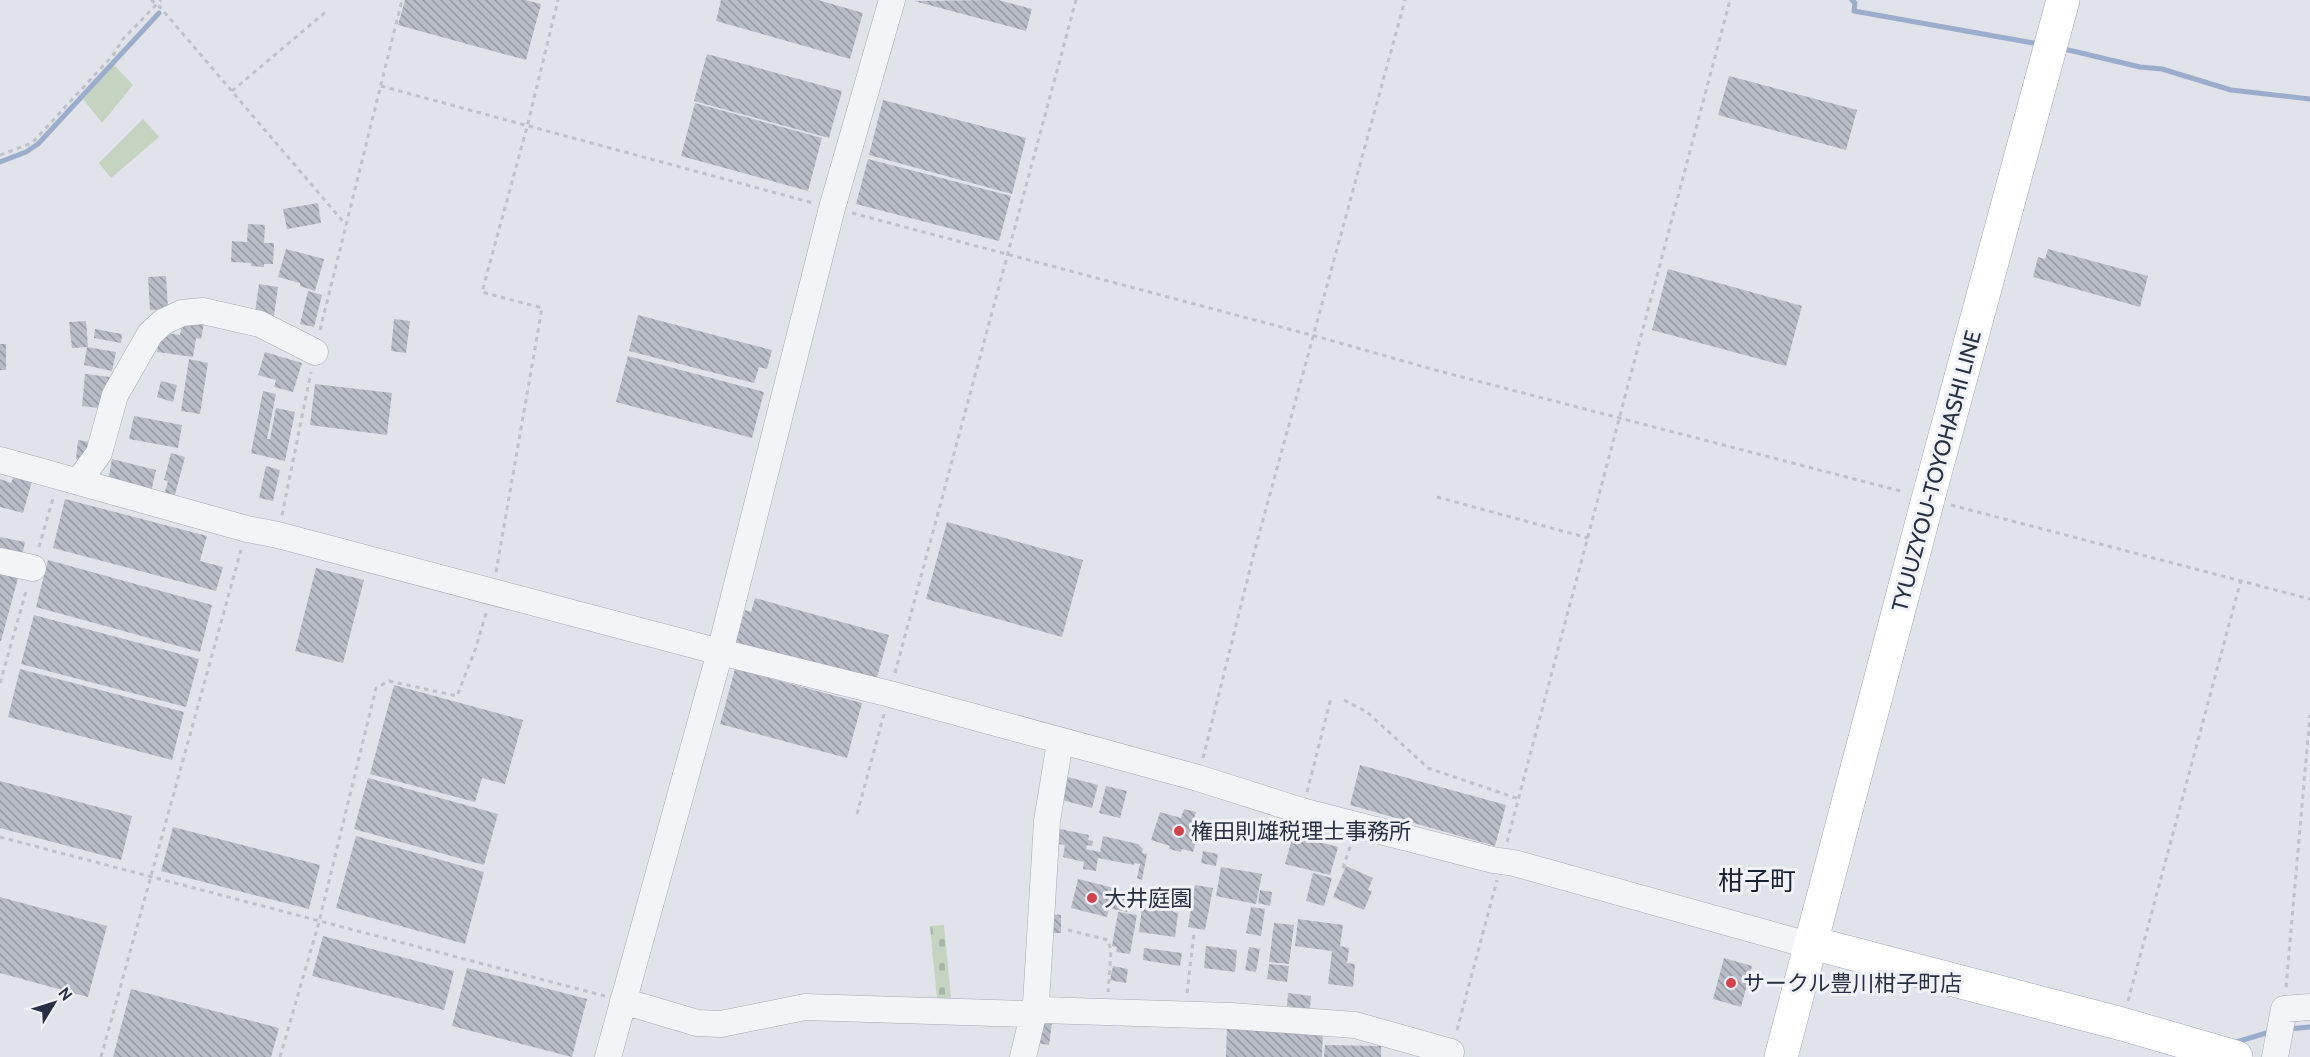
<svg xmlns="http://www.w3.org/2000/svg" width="2310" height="1057" viewBox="0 0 2310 1057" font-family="Cabin,'Noto Sans JP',sans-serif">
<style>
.green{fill:#c4d4c1}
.cemetery{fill:url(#cemetery-stones)}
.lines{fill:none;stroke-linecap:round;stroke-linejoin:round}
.stream{stroke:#9aaecb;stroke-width:5}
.building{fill:url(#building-back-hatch)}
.minor-casing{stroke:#a5a9b4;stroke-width:27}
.major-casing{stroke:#9fa6b6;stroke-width:34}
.path{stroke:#bec1c9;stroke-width:3;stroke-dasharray:4.5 4.5;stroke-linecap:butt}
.minor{stroke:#f3f4f8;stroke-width:26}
.major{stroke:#fff;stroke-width:33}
.poi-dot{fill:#d3414b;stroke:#f0f2f7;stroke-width:2}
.labels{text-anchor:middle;stroke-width:6;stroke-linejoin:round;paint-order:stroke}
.street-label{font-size:22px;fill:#282f42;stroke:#f0f2f7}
.poi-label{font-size:22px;fill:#282f42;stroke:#f0f2f7;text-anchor:start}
.quarter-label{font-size:26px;fill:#1a2133;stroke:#f0f2f7}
</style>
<defs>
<pattern id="cemetery-stones" width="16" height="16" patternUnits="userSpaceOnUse" patternTransform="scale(1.5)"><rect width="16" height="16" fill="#c4d4c1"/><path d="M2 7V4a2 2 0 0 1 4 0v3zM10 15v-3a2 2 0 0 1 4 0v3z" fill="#a8b6a7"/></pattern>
<pattern id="building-back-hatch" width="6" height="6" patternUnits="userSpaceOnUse" patternTransform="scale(1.5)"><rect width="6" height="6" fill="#b7bcc7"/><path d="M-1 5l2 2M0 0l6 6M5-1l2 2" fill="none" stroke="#9599a3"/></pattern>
</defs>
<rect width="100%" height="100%" fill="#e0e3ea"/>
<path class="green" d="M114 65 133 85 102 123 83 99Z
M143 119 159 137 111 178 99 163Z"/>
<path class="cemetery" d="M944 925 951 998 937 999 930 926Z"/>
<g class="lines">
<path class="stream" d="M1852 0 1855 3 1854 11 2039 44
M2060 48 2140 67 2162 69 2231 90 2310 99
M0 162 26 152 38 144 159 13
M2288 1029 2310 1027
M2233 1043 2273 1031"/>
</g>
<path class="building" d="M405 0H525L541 4 526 60 398 25Z
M721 0H818L863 13 850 59 716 21Z
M998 0 1032 9 1026 31 914 1Z
M707 54 842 91 829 138 694 101Z
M1729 76 1857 110 1846 150 1718 115Z
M883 100 1026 138 1012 194 869 155Z
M695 103 822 138 808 191 681 156Z
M868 159 1011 196 999 241 856 204Z
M318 203 321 223 287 229 283 209Z
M248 224 265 225 264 243H274L273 264H264V267L251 266V263L231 262 232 241 247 242Z
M286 249 324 259 315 291 300 286V283L278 277Z
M2048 249 2148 276 2140 307 2033 277 2038 257 2045 259Z
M1668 269 1802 306 1786 366 1652 330Z
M166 276 168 309 150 310 148 277Z
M259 284 278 287 273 322 254 320Z
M308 291 322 295 314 327 300 324Z
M638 315 772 350 767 369 759 367 754 383 629 351Z
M394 319 410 321 406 353 391 351Z
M183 320 204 323 201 339 196 338 193 357 157 352 160 332 180 335Z
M86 321 88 347 72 348 69 322Z
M95 329 122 334 121 343 94 338Z
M0 344H6V370H0Z
M87 347 116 352 112 371 84 365Z
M265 352 302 363 293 392 274 387 276 380 258 375Z
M628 356 764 392 752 438 616 402Z
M189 359 208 363 200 414 181 411Z
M85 374 110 377 106 409 82 406Z
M161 381 177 385 173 402 157 397Z
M315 384 392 393 387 435 310 425Z
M263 391 276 394 267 439H270L276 408 295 412 285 461 251 453Z
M134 416 182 425 178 448 129 439Z
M78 440 91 442 89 461 76 459Z
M171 453 185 457 174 498 164 495 168 481 164 480Z
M112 459 156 470 151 492 108 481Z
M266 466 280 470 273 501 259 498Z
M15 473 33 478 23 513 0 507V479L11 483Z
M65 499 207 536 200 561 223 567 216 591 53 548Z
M947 522 1083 560 1062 637 926 599Z
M0 537 25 542 22 557 0 553Z
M48 560 212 605 200 652 36 607Z
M316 568 364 580 343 663 295 651Z
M0 573 18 578 1 641H0Z
M755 598 889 635 876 681 736 642 745 610 751 612Z
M34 615 199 659 186 707 21 664Z
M20 669 184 712 172 760 8 717Z
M735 669 862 703 847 758 720 724Z
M394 685 523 720 505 784 482 778 475 802 370 774Z
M1360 765 1506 805 1495 846 1350 805Z
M1068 777 1098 785 1092 808 1062 800Z
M368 778 498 814 484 865 354 829Z
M0 781 132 816 121 860 0 828Z
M1106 786 1127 791 1120 818 1099 813Z
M1184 809 1196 812 1193 822 1201 824 1199 830 1208 833 1205 844 1196 841 1193 852 1182 849 1181 852 1169 849 1170 846 1151 840 1160 812 1181 818Z
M173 827 320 865 309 909 161 871Z
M1060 829 1089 835 1088 840 1093 841 1092 846 1087 845 1086 849 1100 852 1103 836 1138 844 1143 849 1142 853 1147 854 1142 880 1137 878 1140 864 1134 863V865L1098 858 1096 871 1083 869 1084 862 1063 857 1065 845 1057 844Z
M1293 835 1338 847 1330 875 1285 864Z
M356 836 484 872 465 944 336 908Z
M1203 851 1218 854 1216 866 1201 863Z
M1346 866 1373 878 1368 890 1372 891 1364 910 1333 897Z
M1221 867 1262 874 1256 904 1216 896Z
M1313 873 1332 878 1324 906 1306 901Z
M1078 879 1114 888 1113 892 1131 897 1127 912 1109 908 1107 917 1071 908Z
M1195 885 1213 888 1205 930 1188 927Z
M1260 890 1272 892 1270 906 1258 903Z
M0 897 107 926 88 997 0 973Z
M1159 903 1174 905 1173 912 1178 913 1175 937 1139 932 1142 908 1158 910Z
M1251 907 1265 909 1261 936 1246 933Z
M1118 912 1137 915 1130 954 1116 952 1117 947 1112 946Z
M1050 914 1061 915V933H1049Z
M1298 919 1343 925 1340 946 1349 948 1347 963 1355 964 1353 987 1328 984 1332 951 1295 946Z
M1274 923 1294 925 1289 964 1269 962Z
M323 936 454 971 444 1010 312 976Z
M1206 946 1237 950 1235 972 1204 968Z
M1249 947 1260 949 1256 972 1245 970Z
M1144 948 1182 953 1180 966 1143 960Z
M1724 958 1752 966 1741 1007 1713 999Z
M1269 964 1289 966 1287 982 1267 979Z
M1113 966 1128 969 1126 983 1110 980Z
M467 968 587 999 572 1057 452 1026Z
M131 989 279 1028 271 1057H113Z
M1288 993 1311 996 1310 1009 1287 1006Z
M1039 1020 1052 1022 1049 1045 1036 1043Z
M1227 1025 1323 1029 1322 1057H1226Z
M1325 1045 1381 1046V1057H1324Z"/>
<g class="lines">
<defs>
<path id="minor" d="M0 460 247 529 278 535 720 652 890 694 1198 778 1302 811 1493 860 1514 863 1794 941 1812 943
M78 482 99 453 115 395 150 334 163 322 182 313 203 311 260 324 315 352
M0 561 33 568
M623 1001 697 1023 721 1024 805 1007 1026 1014 1042 1010 1231 1016 1355 1025 1451 1052
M608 1057 720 652 832 208 892 0
M1023 1057 1036 1003 1047 821 1060 742
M2275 1057 2284 1009 2310 1007"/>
<path id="major" d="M1812 943 2122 1024 2236 1057
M1781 1057 1928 499 2063 0"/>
</defs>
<use href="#minor" class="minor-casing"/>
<use href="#major" class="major-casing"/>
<path class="path" d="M151 0 160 7 346 225
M381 86 813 203
M232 91 328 10
M0 155 32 143 114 54 122 40 161 0
M852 213 1315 336 1435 370 1904 492
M320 330 402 0
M1437 497 1588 538
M1951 505 2310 599
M282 515 311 372
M39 547 54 495
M496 572 542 308 482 292 527 127 558 0
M895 673 1076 0
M0 683 27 588
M1344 700 1367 712 1428 768 1519 799
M1203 758 1255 549 1405 0
M1307 792 1331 698
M857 814 884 714
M0 837 605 996
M1507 842 1730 0
M1343 868 1351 844
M1068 930 1108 940 1111 951 1108 992
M2286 987 2310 715
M1187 993 1194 933
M2128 1001 2241 580
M1457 1030 1497 880
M101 1057 241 550
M280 1057 319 922 376 688 389 681 457 696 475 650 487 610"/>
<use href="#minor" class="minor"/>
<use href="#major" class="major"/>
</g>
<g class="poi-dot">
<circle cx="1179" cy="831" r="6"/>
<circle cx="1092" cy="898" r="6"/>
<circle cx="1731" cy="983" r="6"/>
</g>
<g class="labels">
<g class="street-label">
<text transform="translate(1936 471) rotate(-75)" y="8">TYUUZYOU-TOYOHASHI LINE</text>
</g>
<g class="poi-label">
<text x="1191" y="839">権田則雄税理士事務所</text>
<text x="1104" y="906">大井庭園</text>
<text x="1743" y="991">サークル豊川柑子町店</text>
</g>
<g class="quarter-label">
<text x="1757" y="890">柑子町</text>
</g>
</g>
<g transform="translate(54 1003) rotate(52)" stroke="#f0f2f7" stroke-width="4.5" paint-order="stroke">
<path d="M0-4.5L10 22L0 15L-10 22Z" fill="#282f42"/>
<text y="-9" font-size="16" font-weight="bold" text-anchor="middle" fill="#282f42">N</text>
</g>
</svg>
